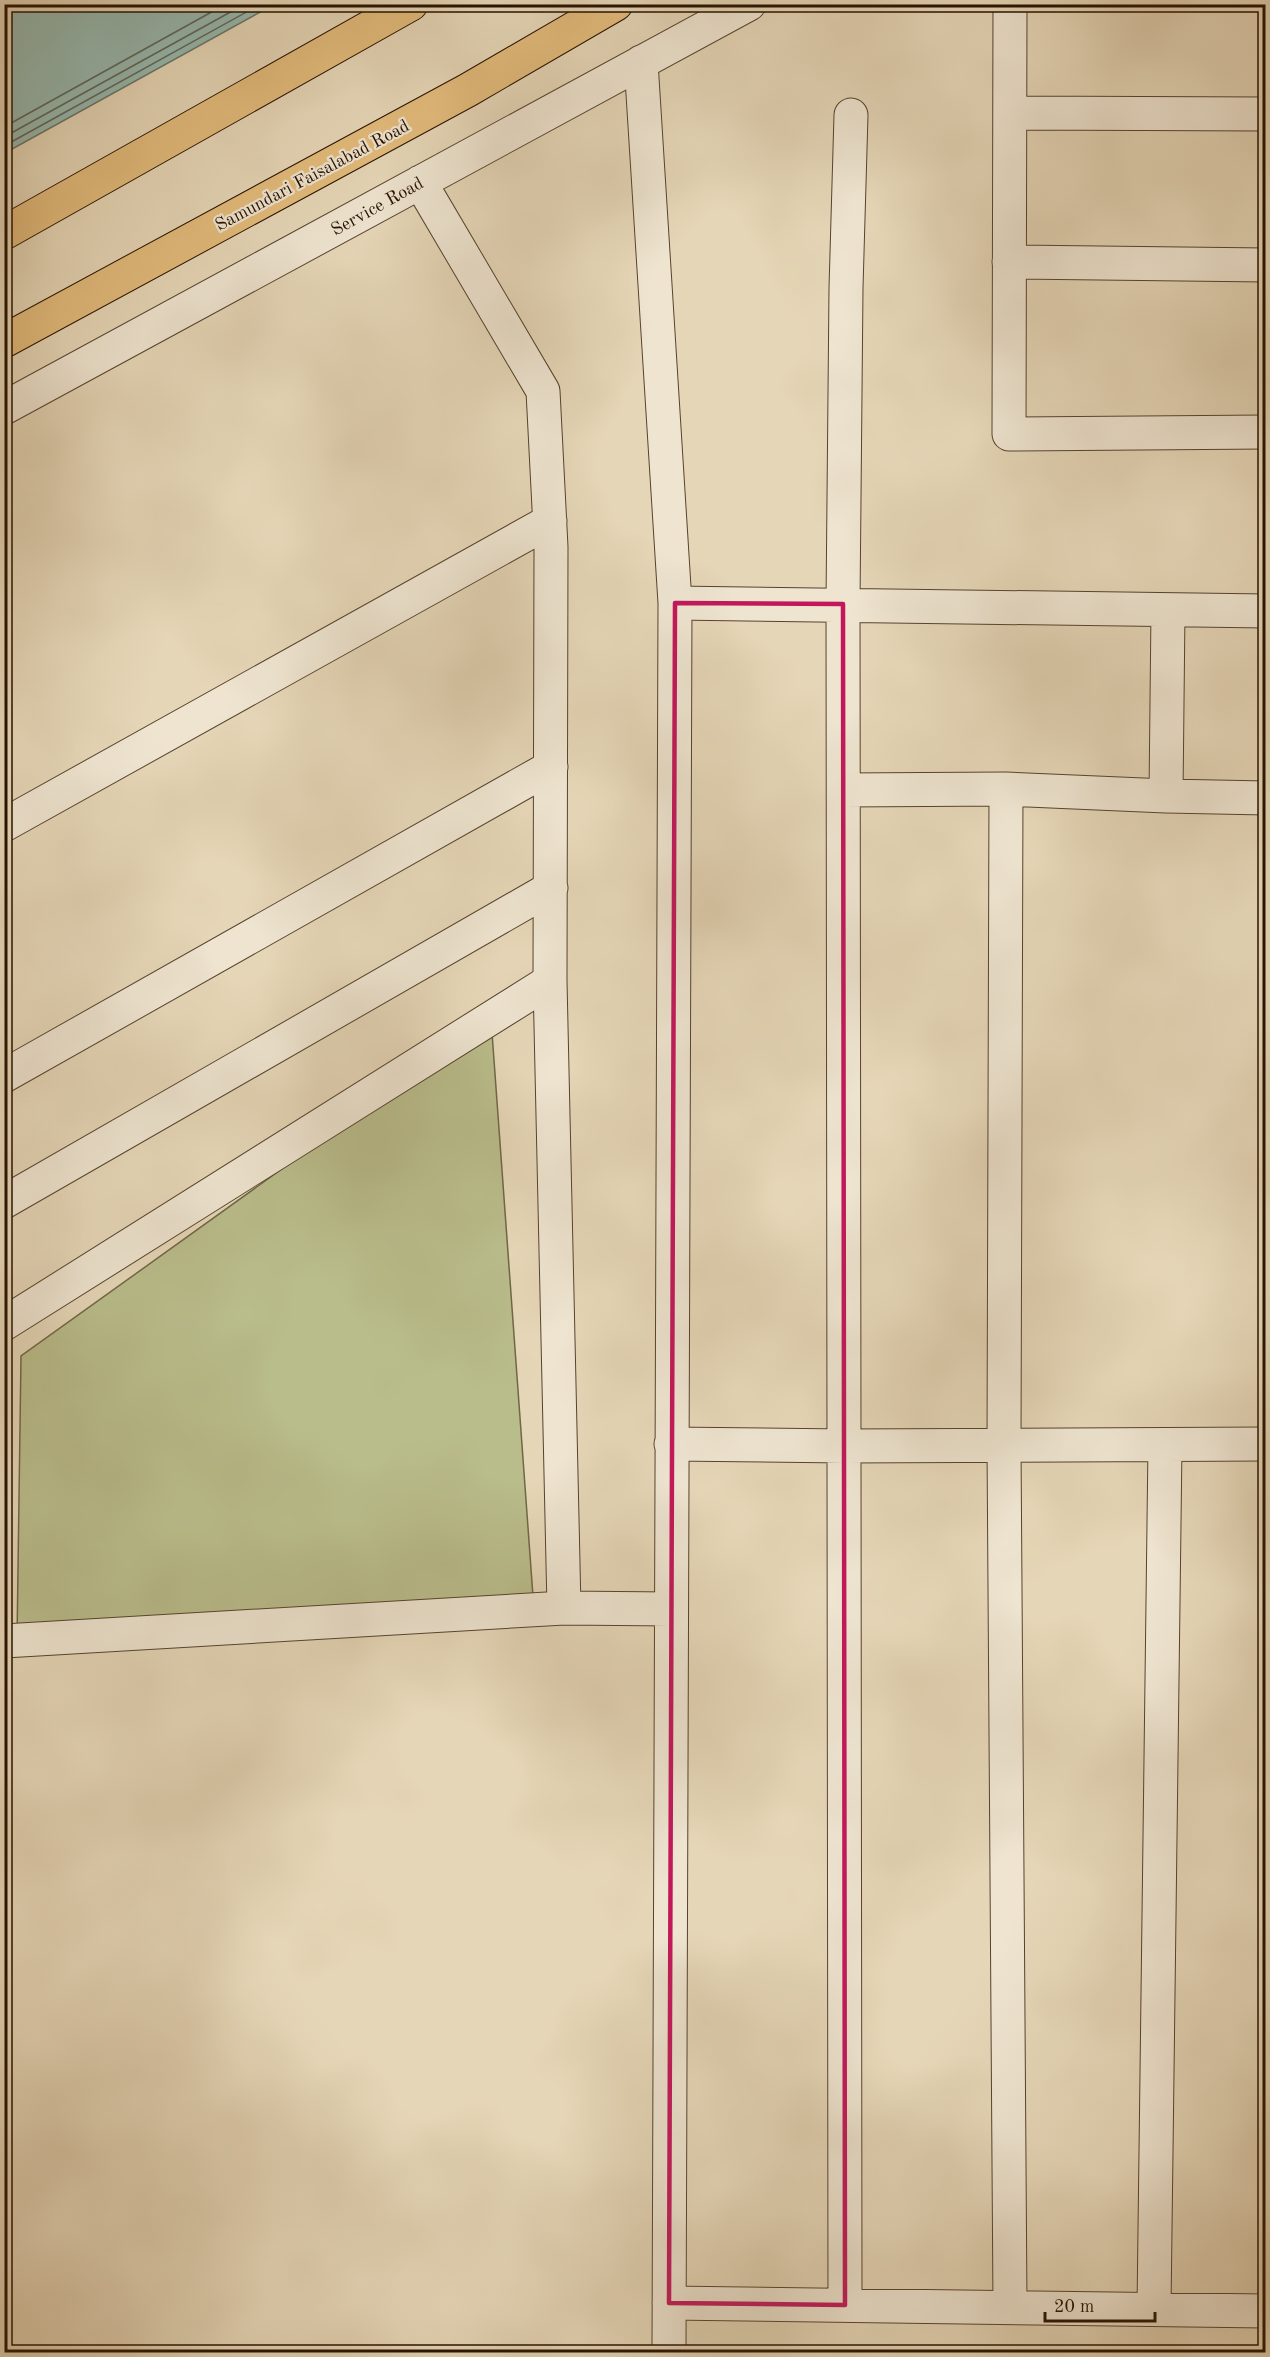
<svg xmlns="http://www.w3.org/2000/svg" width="1270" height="2357" viewBox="0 0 1270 2357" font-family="'Old Standard TT',serif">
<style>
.green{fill:#b9bc8b;stroke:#706746;stroke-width:1.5}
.water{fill:#96b9b0;stroke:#69766a;stroke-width:1.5}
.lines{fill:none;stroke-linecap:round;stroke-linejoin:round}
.shore{stroke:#5e6658;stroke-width:1.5}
.minor-casing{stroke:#56432e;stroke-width:35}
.major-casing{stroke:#261200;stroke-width:35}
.minor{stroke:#eee4d0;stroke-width:33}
.major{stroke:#e2bb7c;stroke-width:33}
.marked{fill:none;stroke:#c2185b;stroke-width:4.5;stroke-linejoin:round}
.labels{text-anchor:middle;stroke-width:4.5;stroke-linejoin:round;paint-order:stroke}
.street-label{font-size:18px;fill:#261200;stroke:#eee4d0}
</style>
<rect width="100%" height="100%" fill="#e5d6b7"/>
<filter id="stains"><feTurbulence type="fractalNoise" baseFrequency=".00333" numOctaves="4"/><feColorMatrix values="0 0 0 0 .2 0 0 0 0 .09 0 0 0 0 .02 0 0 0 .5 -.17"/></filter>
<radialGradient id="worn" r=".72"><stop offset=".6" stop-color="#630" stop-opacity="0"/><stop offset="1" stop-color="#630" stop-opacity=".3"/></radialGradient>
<path class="green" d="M491 1019 534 1610 17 1641 21 1356Z"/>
<path class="water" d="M5 4H273V5L5 153Z"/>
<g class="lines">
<path class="shore" d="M4 127 226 4
M4 137 245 4
M4 146 261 4"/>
<defs>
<path id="minor" d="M1010 4 1009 434 1266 432
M641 62 675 603 669 2352
M1010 113 1266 114
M420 182 543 391 551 547 550 981 564 1608
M1009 262 1266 265
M4 408 749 4
M675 603 1266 611
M1006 789 1004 1445 1010 2307
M844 790 1006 789 1166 796 1266 798
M1166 796 1168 610
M4 825 550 521
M4 1076 551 767
M4 1202 551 888
M4 1324 550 981
M671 1444 845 1446 1266 1444
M4 1641 564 1608 671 1609
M669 2303 1266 2311
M845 2305 843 604 846 288 851 115
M1154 2309 1165 1445"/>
<path id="major" d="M4 233 411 4
M4 341 468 90 616 4"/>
</defs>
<use href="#minor" class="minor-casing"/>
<use href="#major" class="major-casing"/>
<use href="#minor" class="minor"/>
<use href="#major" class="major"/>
</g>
<path class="marked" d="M675 603 843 604 845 2305 669 2303Z"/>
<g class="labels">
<g class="street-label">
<text transform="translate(312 175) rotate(-28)" y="6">Samundari Faisalabad Road</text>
<text transform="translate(377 206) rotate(-29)" y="6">Service Road</text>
</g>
</g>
<rect width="1270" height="2357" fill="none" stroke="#e5d6b7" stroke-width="24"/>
<rect x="6" y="6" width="1258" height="2345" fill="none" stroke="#261200" stroke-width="3"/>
<rect x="12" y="12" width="1246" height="2333" fill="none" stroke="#261200" stroke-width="1.5"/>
<path d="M1045 2312v9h110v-9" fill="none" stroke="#261200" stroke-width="3"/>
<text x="1054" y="2312" font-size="18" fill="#261200" stroke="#eee4d0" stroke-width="4.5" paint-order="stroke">20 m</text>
<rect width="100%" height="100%" filter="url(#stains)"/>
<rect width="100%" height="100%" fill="url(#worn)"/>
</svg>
